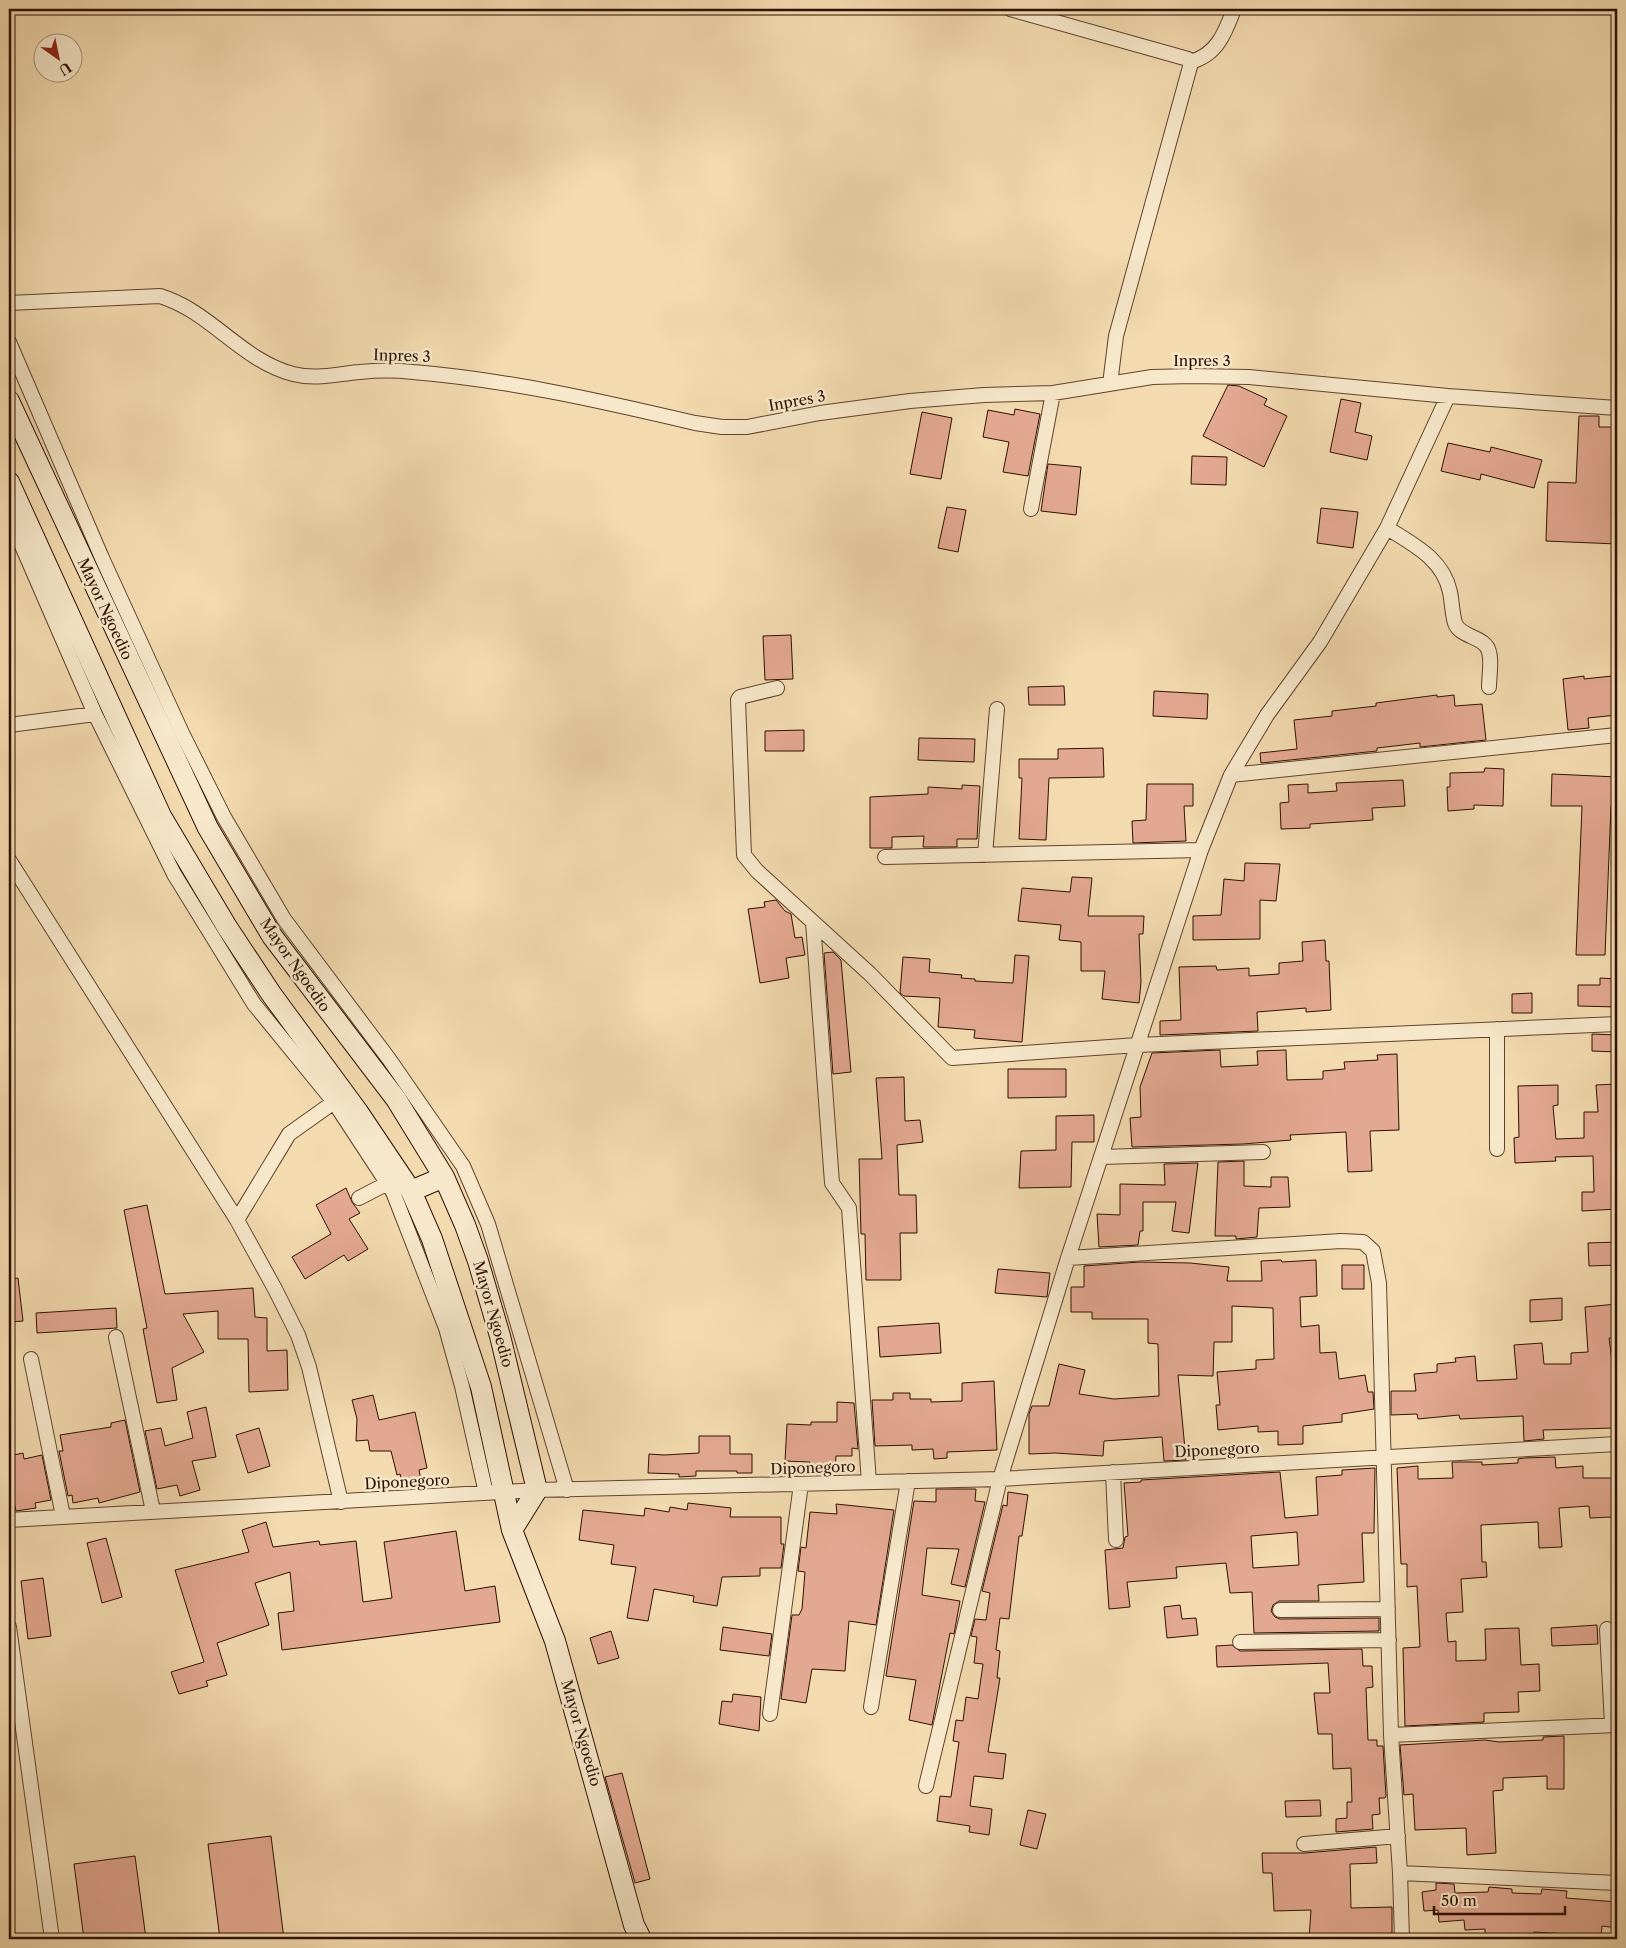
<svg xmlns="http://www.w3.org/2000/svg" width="1626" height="1948" viewBox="0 0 1626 1948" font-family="'Libre Caslon Text',serif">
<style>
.building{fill:#e3a891;stroke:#2e0f01;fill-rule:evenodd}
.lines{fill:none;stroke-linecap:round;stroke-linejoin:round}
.street-casing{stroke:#5f422c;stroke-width:16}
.secondary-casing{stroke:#2e0f01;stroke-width:22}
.street{stroke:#f7e8cb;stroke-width:14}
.secondary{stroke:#f7e8cb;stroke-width:20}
.labels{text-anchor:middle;stroke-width:5;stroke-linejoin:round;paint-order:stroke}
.street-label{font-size:15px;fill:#2e0f01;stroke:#f7e8cb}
</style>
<rect width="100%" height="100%" fill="#f3dbaf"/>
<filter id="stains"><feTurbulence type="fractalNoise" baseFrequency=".004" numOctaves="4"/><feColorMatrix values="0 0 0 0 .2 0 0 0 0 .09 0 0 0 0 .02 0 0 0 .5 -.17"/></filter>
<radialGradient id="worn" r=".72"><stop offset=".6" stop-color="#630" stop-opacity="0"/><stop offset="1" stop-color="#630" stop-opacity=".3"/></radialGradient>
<path class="building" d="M1228 385 1239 386 1267 399 1264 405 1287 416 1264 467 1203 436Z
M1341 399 1361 403 1355 432 1372 436 1367 460 1330 452Z
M1015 409 1040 414 1028 476 1003 472 1009 442 983 437 988 410 1014 415Z
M922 412 952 418 941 479 910 474Z
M1579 416H1599V427H1617V544L1546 541 1548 482 1576 483Z
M1448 443 1490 452 1491 447 1542 460 1534 488 1481 474 1480 480 1441 471Z
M1192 456 1227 457 1226 485 1191 484Z
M1048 464 1081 467 1076 515 1041 511Z
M947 507 966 510 958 552 938 548Z
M1321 508 1358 512 1353 548 1317 543Z
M791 635 793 679 765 680 763 636Z
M1584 676V679L1612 676 1613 683H1617V715L1588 718 1589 728 1568 730 1563 679Z
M1064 686 1065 705H1029L1028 687Z
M1154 691 1208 694 1207 719 1153 716Z
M1437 695V697L1454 695 1455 706 1482 704 1486 740 1420 747V743L1377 748V751L1261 763 1260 753 1297 749 1294 720 1332 716V711L1376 706V703Z
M804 730V751H765V731Z
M919 738 975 739 974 762 918 760Z
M1103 748 1104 777 1049 778 1046 840 1019 839 1022 778H1019V759H1058V749Z
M1485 768 1504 769 1503 806 1474 805V809L1448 811 1447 787H1450V773L1484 772Z
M1552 774 1617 777V806H1611L1605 955H1576L1582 806H1551Z
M1403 780 1405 806 1372 808 1373 820 1310 824V828L1281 829 1280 803 1289 802 1288 785 1308 784V793L1337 791 1336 783Z
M1147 784H1193V806H1184L1186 841 1133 843 1132 821 1146 820Z
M962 785 980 786 977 839H957V847H923L924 836 892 837V848H870V797L928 794V787L962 789Z
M1245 863 1280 864 1276 901 1260 900V939L1193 940V916L1221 915 1224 879 1244 881Z
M1072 877 1092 878 1088 916H1144L1143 934H1139L1141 982 1139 1003 1102 999 1105 971H1081V942L1059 940 1061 925 1018 921 1022 888 1070 892Z
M776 900 785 911 791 914 795 938 802 937 805 955 786 958 789 978 760 983 748 909 765 907 764 902Z
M1325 940 1326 961H1329L1331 1010 1306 1012V1008L1257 1012 1258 1031 1160 1035V1021L1181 1020 1179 967 1216 966 1217 970 1249 968V976L1279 974V963L1303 961 1302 942Z
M833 952 841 960 851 1072 833 1074 824 953Z
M1015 955 1029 956 1022 1042 974 1038 975 1030 938 1027 940 998 904 996 900 993 903 957 930 959 929 972 962 975 961 978 975 979V981L1013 983Z
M1600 978 1617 979V1007L1578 1006V985H1600Z
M1532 993V1013H1512V994Z
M1592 1034 1617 1035V1052L1592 1051Z
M1220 1050 1221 1067 1258 1065 1257 1051 1286 1050 1287 1080 1323 1079V1071L1345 1069 1344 1062 1378 1060 1377 1055 1397 1054 1399 1130 1370 1131 1372 1171 1348 1172 1346 1132 1290 1135 1291 1140 1243 1144 1132 1147 1130 1118 1141 1117 1140 1087 1152 1053Z
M1008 1069H1066V1097L1008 1098Z
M904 1077 905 1121 920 1120 923 1142 897 1145 899 1195H916L917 1233H900L901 1280H866L865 1234H861L859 1159H882L876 1078Z
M1617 1084V1209L1582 1211V1192H1594L1593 1156 1555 1157 1556 1161 1515 1163 1514 1138 1519 1137 1518 1086 1558 1085V1105L1553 1106 1556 1139 1584 1138V1112H1598L1596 1085Z
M1094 1115V1142H1072L1071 1187 1019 1188 1021 1151 1056 1150V1116Z
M1244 1161V1186L1271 1187V1177H1288L1290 1207 1259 1208 1257 1237 1236 1239V1236H1215L1218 1162Z
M1198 1163 1189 1233 1172 1231 1176 1202H1143V1231H1140L1138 1245 1099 1247 1097 1214 1120 1215V1184L1165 1185 1164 1164Z
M346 1188 352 1202 360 1213 349 1219 368 1249 348 1261 344 1255 305 1279 292 1257 331 1234 316 1205Z
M147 1205 165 1294 253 1288 255 1317 267 1318V1351L287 1350 288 1390 249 1392 248 1339H218V1311L183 1314 204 1352 172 1368 177 1400 157 1403 143 1329 147 1328 124 1210Z
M1617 1242V1265L1589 1266 1588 1243Z
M1281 1260 1282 1262 1316 1260 1317 1296 1300 1297 1301 1327 1319 1325 1320 1353 1336 1352 1339 1379 1365 1375 1368 1392H1373L1374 1409 1342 1414V1422L1303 1426V1444L1278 1445V1431L1258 1432V1426L1218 1430 1216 1405H1220L1217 1372 1256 1369V1360L1274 1359 1273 1308 1232 1306V1342H1214L1213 1376 1178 1375 1186 1460 1164 1461 1162 1437 1104 1441 1103 1456 1055 1453 1029 1454V1414L1032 1406H1049L1059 1364 1085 1370 1079 1394 1114 1399 1159 1396 1158 1344 1148 1343V1319H1092V1312H1071V1287H1084V1266L1140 1262 1190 1263 1229 1267 1227 1281H1262L1261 1261Z
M1342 1265H1364V1289H1342Z
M998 1269 1050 1273 1047 1297 995 1293Z
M18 1278 23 1321 9 1322V1279Z
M1562 1298V1320L1530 1322V1300Z
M1617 1304V1338H1609L1613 1368V1428L1543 1430 1544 1439 1524 1441 1523 1416 1460 1419 1459 1415 1418 1419 1417 1414 1391 1415V1391H1416L1414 1374 1437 1372V1364L1456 1362 1455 1358 1475 1356 1477 1381 1517 1379 1514 1345 1542 1343 1544 1364H1571V1353L1588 1352 1585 1307Z
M116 1308 117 1328 37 1333 36 1313Z
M939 1323 941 1353 880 1357 878 1327Z
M994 1381 997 1450 947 1452V1458L934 1459 933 1449 912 1450V1445L875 1446 872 1400H893V1393H910V1399H931V1402L962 1401V1383Z
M373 1395 379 1420 415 1412 427 1468 419 1470 421 1480 403 1485 400 1474 397 1475 391 1451H370L368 1440 356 1441 357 1419 352 1400Z
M837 1402 854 1403 858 1449 852 1448V1456H836L835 1470H810V1462L785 1461 787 1424 811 1425V1422H837Z
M206 1407 216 1457 192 1461 200 1490 180 1496 177 1485 157 1489 145 1431 161 1428 165 1446 193 1438 187 1412Z
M125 1420 140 1492 99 1503 98 1498 73 1503 72 1495 68 1496 59 1451H63L60 1435 111 1427V1423Z
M259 1428 270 1466 248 1473 236 1435Z
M699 1436H730V1454H752V1473H737V1471H696V1476L679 1477V1474L648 1473 649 1454 664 1455 699 1453Z
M23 1453 24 1459 42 1455 51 1500 35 1503 36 1508 16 1511 9 1479V1456Z
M1555 1457 1556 1468 1583 1466V1478H1617V1515H1612V1517L1590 1518 1589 1506 1559 1508 1562 1547 1539 1548 1538 1522 1481 1525 1482 1562H1486L1487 1577 1461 1579 1463 1612 1446 1613 1448 1642 1456 1641V1661L1486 1660 1485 1629 1519 1628 1521 1665 1539 1664 1540 1691 1518 1692 1519 1712 1484 1713V1722L1405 1726 1403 1648 1420 1647 1417 1586 1407 1587V1564H1401L1397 1468 1418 1466V1479L1453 1478 1452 1462H1482V1465L1518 1463V1459L1524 1458Z
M1375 1468 1374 1533H1362L1364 1582 1318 1585 1319 1601H1279L1273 1605 1271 1611 1275 1617 1280 1619 1379 1618V1631L1254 1633 1252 1592 1230 1593 1226 1563 1176 1567 1177 1578 1127 1582 1130 1607 1109 1609 1105 1550 1123 1548 1125 1537 1128 1536 1124 1483 1141 1482V1480L1280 1472 1285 1518 1318 1515 1316 1477 1342 1475V1470ZM1297 1532 1299 1565 1253 1568 1251 1536Z
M936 1489H976L975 1501 985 1502 965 1587 951 1584 959 1549 927 1548 922 1595 960 1601 954 1634 950 1633 932 1725 909 1720 916 1680 886 1676 914 1501 936 1502Z
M1008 1492 1028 1495 1022 1536H1019L1009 1619 1000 1618 996 1650 1000 1651 997 1678H1000L988 1752 1006 1754 1003 1779 974 1776 970 1806 992 1809 989 1835 969 1832 970 1826 937 1821 940 1796 951 1797 959 1742 953 1741 956 1720 963 1721 966 1697 978 1699 983 1664 974 1663 977 1637 971 1636 975 1619 986 1620 990 1593 982 1591 1003 1505 1007 1506Z
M688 1503 731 1508 730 1517H781V1544H784L781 1568H760V1576L722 1577 717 1606 693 1602 694 1596 654 1589 648 1621 627 1618 636 1567 611 1564 614 1545 579 1540 583 1510 644 1516 645 1508 669 1512 670 1507 687 1510Z
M836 1504 894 1510 876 1625 849 1621 845 1671 812 1669 806 1703 781 1699 792 1615H799L802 1609 805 1572 798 1571 801 1547 806 1548 810 1512 837 1514Z
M266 1522 273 1547 319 1541 320 1545 356 1541 363 1602 392 1598 384 1542 456 1531 465 1591 495 1586 500 1622 282 1650 278 1613 294 1611 290 1572 255 1583 269 1625 217 1643 227 1675 206 1681 208 1686 179 1694 171 1672 204 1662 175 1570 249 1552 242 1530Z
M106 1538 122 1597 102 1603 87 1543Z
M43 1578 51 1636 28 1639 21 1581Z
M1180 1605 1182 1619 1196 1618 1198 1635 1167 1638 1164 1607Z
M1597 1625 1598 1644 1552 1646 1551 1628Z
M723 1627 772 1634 769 1656 720 1650Z
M611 1631 619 1658 598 1664 590 1638Z
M1232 1645 1240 1651 1362 1649 1363 1666H1372L1373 1687 1366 1688 1368 1740H1377V1746H1383L1386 1796 1385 1798H1379L1380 1814 1372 1815 1373 1829 1336 1832V1819L1347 1818V1802H1352L1351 1768 1333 1769 1332 1734H1318L1314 1693H1330L1328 1663 1217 1667 1216 1646Z
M733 1694 761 1697 759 1731 719 1724 722 1701 732 1702Z
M1564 1736V1789H1547V1776L1503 1778V1790L1493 1791 1496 1853 1467 1855 1466 1828 1415 1830 1413 1794 1404 1795 1400 1745 1485 1740 1499 1742 1543 1740V1737Z
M622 1773 650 1879 635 1883 605 1777Z
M1320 1800 1321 1816 1286 1817 1285 1801Z
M1028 1810 1046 1814 1037 1849 1020 1845Z
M271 1836 284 1939H220L208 1844Z
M1376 1847 1377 1863 1350 1864 1351 1908 1392 1907V1939H1309L1311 1910 1274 1911 1272 1873H1263L1262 1853H1305Z
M135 1856 146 1939H84L74 1864Z
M1436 1883 1454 1884 1455 1893 1488 1892 1489 1887 1512 1889V1893L1541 1894 1542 1889 1567 1891 1566 1898 1617 1902V1928L1602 1926 1601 1936 1534 1932 1533 1939H1485V1929L1465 1930 1464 1920 1439 1922 1438 1910 1424 1911 1422 1892 1436 1890Z"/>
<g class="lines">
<defs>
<path id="street" d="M1010 9 1188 59 1191 63 1116 336 1110 384
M1190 62C1217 55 1225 33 1234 9
M9 303 160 296C210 311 242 361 293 374 316 380 336 374 360 372 378 370 395 370 413 372 509 380 601 401 695 423L722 427H747L820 413 910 401 984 395 1053 393 1152 377 1192 376 1249 377 1448 396 1617 408
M9 342 102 558 182 733 224 817 284 919 389 1059 463 1166 488 1224 567 1490
M1031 509 1053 393
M9 516 95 714
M1387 528C1414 545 1443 559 1450 592 1452 602 1452 613 1455 623 1460 638 1486 636 1489 652 1492 662 1489 676 1489 687
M777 688 740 697 738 700 744 855 757 871 870 974 952 1058 1138 1045 1617 1024
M9 725 95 714 174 874 254 1004 334 1102 393 1192 446 1328 462 1386 486 1493
M1231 775 1617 735
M985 855 997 709
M885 857 1201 850
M9 860 237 1220 275 1289 298 1335 309 1367 341 1502
M813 922 832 1183 849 1208 869 1482
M1497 1029V1149
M1101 1157 1263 1152
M359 1198 388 1183
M237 1220 289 1134 334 1102
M1068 1258 1341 1241 1363 1242 1373 1251 1379 1283 1391 1735 1400 1873 1402 1939
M116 1337 153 1511
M31 1359 63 1516
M1113 1472 1116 1540
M9 1520 537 1490 1000 1479 1617 1444
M1280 1610 1388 1609
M9 1627 52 1939
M1607 1629 1612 1725
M1240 1642 1389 1640
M871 1707 908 1481
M770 1714 801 1484
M1391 1735 1617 1725
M926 1786 1000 1479 1068 1258 1201 850 1231 775 1267 715 1320 642 1387 528 1448 396
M1304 1844 1398 1836
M1400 1873 1617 1883"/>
<path id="secondary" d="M9 401 208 828 272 936 396 1099 444 1177 465 1225 478 1261 500 1336 537 1490 512 1530
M9 482 161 816 227 927 272 995 358 1112 411 1191 432 1239 481 1387 512 1530 555 1641 634 1925 641 1939
M411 1191 444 1177"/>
</defs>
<use href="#street" class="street-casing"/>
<use href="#secondary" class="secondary-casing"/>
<use href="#street" class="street"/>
<use href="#secondary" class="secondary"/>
</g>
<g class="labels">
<g class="street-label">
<text transform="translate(402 356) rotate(2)" y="5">Inpres 3</text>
<text x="1202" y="366">Inpres 3</text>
<text transform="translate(797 401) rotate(-10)" y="5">Inpres 3</text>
<text transform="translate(105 609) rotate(65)" y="5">Mayor Ngoedio</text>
<text transform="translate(295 965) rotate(55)" y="5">Mayor Ngoedio</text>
<text transform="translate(493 1314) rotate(74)" y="5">Mayor Ngoedio</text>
<text transform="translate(1217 1450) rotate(-3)" y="5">Diponegoro</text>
<text transform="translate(813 1468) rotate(-2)" y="5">Diponegoro</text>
<text transform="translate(407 1482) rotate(-3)" y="5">Diponegoro</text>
<text transform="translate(581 1733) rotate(74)" y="5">Mayor Ngoedio</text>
</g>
</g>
<rect width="1626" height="1948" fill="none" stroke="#f3dbaf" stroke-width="30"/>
<rect x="10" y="10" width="1606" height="1928" fill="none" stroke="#2e0f01" stroke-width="2.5"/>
<rect x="15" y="15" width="1596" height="1918" fill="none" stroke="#2e0f01"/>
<g transform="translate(58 58) rotate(147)"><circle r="24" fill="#f7e8cb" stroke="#a7917a"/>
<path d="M0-4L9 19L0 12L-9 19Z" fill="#8f2418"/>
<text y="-8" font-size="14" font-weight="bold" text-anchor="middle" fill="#2e0f01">U</text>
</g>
<path d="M1434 1906v8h131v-8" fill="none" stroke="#2e0f01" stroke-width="2.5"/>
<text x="1441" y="1906" font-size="15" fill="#2e0f01" stroke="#f7e8cb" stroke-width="4" paint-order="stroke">50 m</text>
<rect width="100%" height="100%" filter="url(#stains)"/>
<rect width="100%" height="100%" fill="url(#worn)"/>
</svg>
